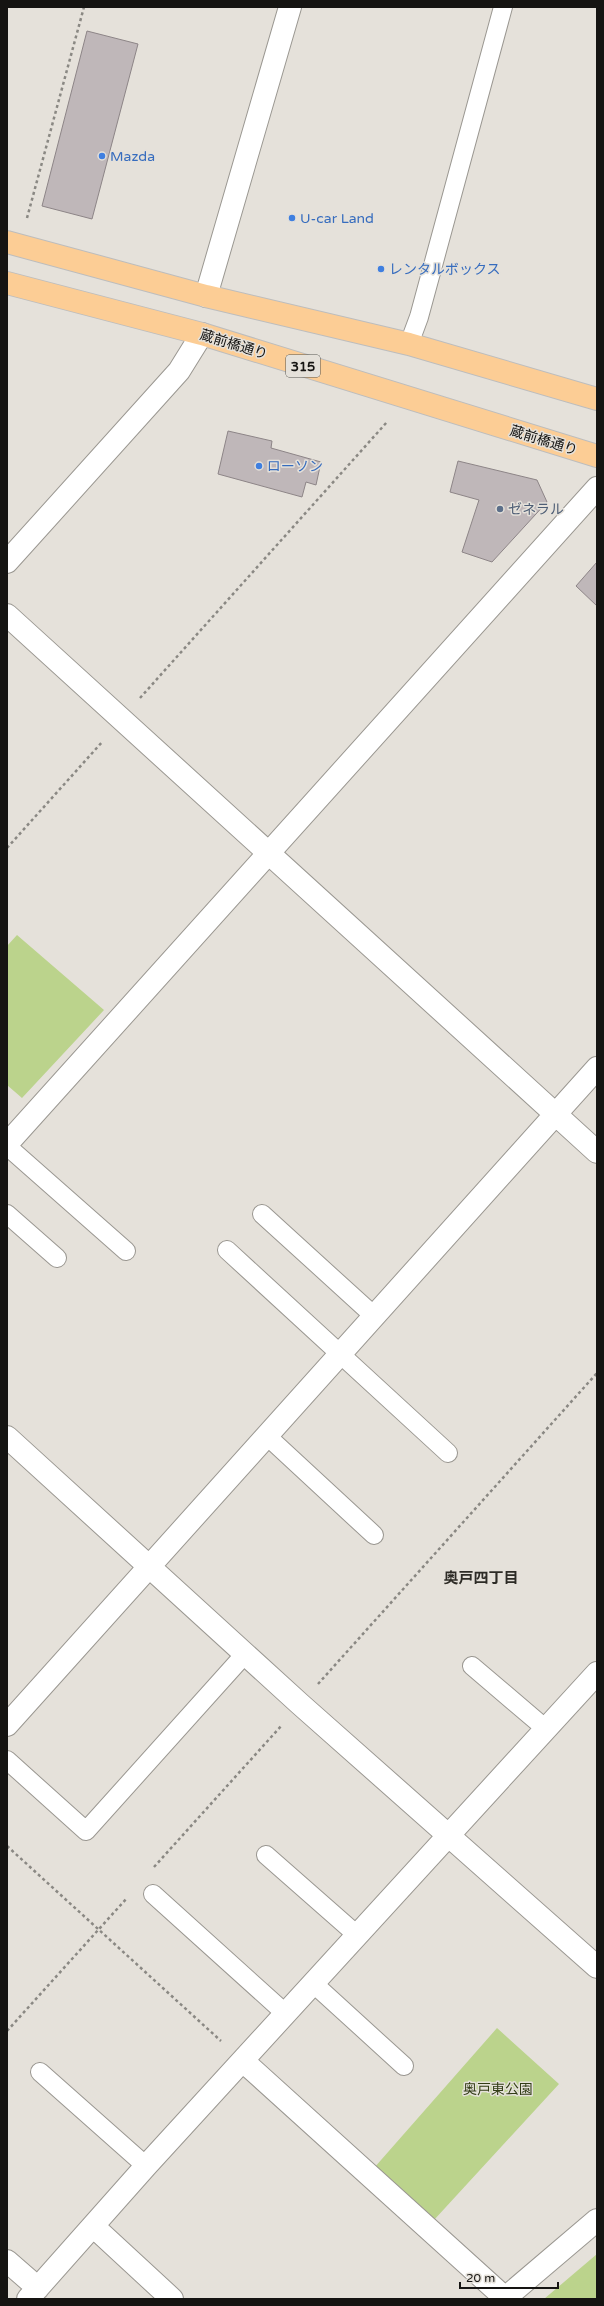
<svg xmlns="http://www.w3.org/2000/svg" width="604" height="2306" viewBox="0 0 604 2306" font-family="'Varela Round','Noto Sans JP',sans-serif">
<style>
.green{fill:#bbd38c}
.building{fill:#bfb7b9;stroke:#8d8587}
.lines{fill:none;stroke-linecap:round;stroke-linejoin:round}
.lane-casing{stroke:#9a9791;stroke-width:20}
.street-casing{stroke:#9a9791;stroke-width:24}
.primary-casing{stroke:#bdbdbd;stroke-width:24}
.path{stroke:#8a8883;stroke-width:2.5;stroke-dasharray:3 3;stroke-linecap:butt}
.lane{stroke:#fff;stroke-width:18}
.street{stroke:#fff;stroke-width:22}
.primary{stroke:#fccd95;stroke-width:22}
.shop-dot{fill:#3f7fe0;stroke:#e5e1da;stroke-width:1.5}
.service-dot{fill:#5c6f8a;stroke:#e5e1da;stroke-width:1.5}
.labels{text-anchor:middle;stroke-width:3;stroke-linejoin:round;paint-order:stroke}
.shield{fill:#e5e1da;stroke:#53524e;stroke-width:1}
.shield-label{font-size:13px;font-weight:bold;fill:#151412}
.shop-label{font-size:14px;fill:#366cbe;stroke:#e5e1da;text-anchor:start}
.street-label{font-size:14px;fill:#151412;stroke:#e5e1da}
.service-label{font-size:14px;fill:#4e5e75;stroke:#e5e1da;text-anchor:start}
.park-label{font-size:14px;fill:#323d16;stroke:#e5e1da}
.neighbourhood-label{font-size:15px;font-weight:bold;fill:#2d2b26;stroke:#e5e1da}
</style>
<rect width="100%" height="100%" fill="#e5e1da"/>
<path class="green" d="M17 935 104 1010 22 1098 7 1085V946Z
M497 2028 559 2084 434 2220 374 2168Z
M597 2254V2299H544Z"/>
<path class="building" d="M87 31 138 44 92 219 42 206Z
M228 431 272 441 271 448 321 462 316 485 306 482 302 497 218 474Z
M458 461 537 480 547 502 492 562 462 552 479 500 450 492Z
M597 562V606L576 586Z"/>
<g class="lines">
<defs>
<path id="lane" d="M409 344 419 317 503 7
M7 1146 126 1251
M7 1214 57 1258
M262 1214 373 1315
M227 1250 448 1453
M266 1435 374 1535
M472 1666 546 1729
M7 1760 86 1831 245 1654
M266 1855 357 1935
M153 1894 286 2014
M314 1984 404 2066
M40 2072 146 2166"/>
<path id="street" d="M206 296 290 7
M7 562 179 371 202 334
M7 615 597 1152
M7 1144 597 488
M7 1437 300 1704 597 1967
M7 1725 597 1068
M243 2061 505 2298
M93 2226 172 2299
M7 2261 38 2288
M28 2299 146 2166 597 1673
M504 2299 597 2220"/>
<path id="primary" d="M7 242 206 296 409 344 597 399
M7 283 202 334 597 456"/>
</defs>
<use href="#lane" class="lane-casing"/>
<use href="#street" class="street-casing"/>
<use href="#primary" class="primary-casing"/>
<path class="path" d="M27 218 84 7
M140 698 387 422
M7 848 103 741
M318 1684 597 1373
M7 1846 221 2041
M154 1867 282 1725
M7 2031 127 1898"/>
<use href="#lane" class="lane"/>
<use href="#street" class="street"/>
<use href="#primary" class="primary"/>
</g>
<g class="shop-dot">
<circle cx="102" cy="156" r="4"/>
<circle cx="292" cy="218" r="4"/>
<circle cx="381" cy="269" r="4"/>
<circle cx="259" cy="466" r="4"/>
</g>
<circle class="service-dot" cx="500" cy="509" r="4"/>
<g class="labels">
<rect class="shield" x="286" y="355" width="34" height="22" rx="3"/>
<g class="shield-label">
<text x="303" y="371">315</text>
</g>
<g class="shop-label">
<text x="110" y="161">Mazda</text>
<text x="300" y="223">U-car Land</text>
<text x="389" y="274">レンタルボックス</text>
<text x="267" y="471">ローソン</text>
</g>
<g class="street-label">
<text transform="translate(234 344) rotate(17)" y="5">蔵前橋通り</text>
<text transform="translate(544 440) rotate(17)" y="5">蔵前橋通り</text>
</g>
<g class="service-label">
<text x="508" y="514">ゼネラル</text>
</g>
<g class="park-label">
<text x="498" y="2094">奥戸東公園</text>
</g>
<g class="neighbourhood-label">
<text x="481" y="1583">奥戸四丁目</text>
</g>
</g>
<rect width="604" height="2306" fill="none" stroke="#151412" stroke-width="16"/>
<path d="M460 2282v6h98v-6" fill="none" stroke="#151412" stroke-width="2"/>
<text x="466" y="2282" font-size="12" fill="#151412" stroke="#e5e1da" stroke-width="3" paint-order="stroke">20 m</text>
</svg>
